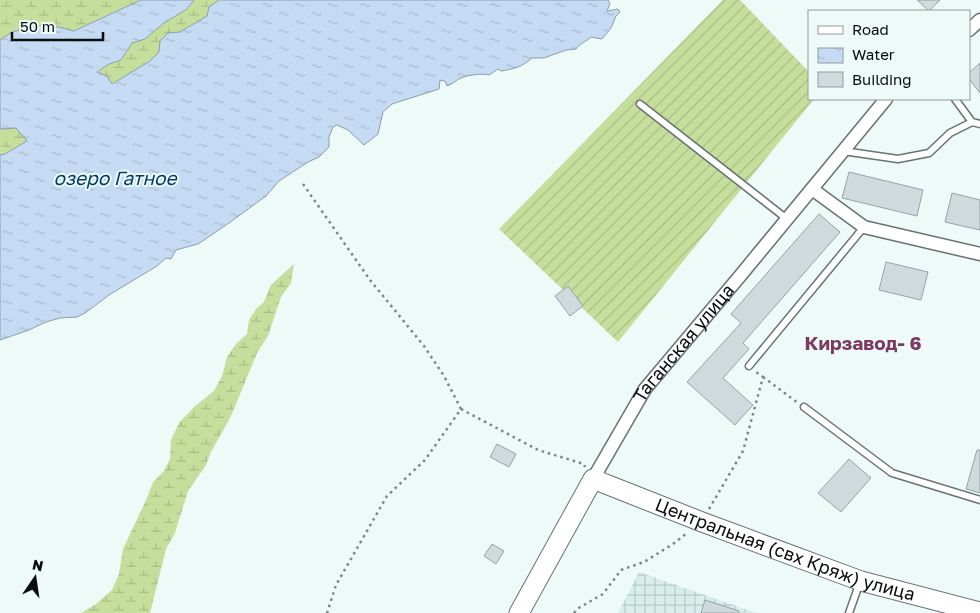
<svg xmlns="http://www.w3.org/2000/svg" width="980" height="613" viewBox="0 0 980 613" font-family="'Golos Text',sans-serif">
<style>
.industrial{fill:url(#industrial-grid)}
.wetland{fill:url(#wetland-marsh)}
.garden{fill:url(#garden-furrows)}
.water{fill:url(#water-ripples);stroke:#8c9dae}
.building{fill:#cedade;stroke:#96a2a5}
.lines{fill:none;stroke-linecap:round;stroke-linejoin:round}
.lane-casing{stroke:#677371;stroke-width:9}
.street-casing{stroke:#677371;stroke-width:15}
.secondary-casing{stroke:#677371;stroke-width:21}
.path{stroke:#7c8584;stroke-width:2.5;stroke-dasharray:2.5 4;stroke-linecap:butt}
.lane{stroke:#fff;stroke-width:6}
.street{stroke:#fff;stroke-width:12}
.secondary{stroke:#fff;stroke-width:19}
.labels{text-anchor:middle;stroke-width:4;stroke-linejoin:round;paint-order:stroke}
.street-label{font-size:18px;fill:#080c0c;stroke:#edfaf8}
.water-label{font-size:19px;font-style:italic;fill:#003c6f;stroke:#edfaf8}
.neighbourhood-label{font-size:19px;font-weight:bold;fill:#7b3b60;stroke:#edfaf8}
</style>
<defs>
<pattern id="industrial-grid" width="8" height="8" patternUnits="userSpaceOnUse" patternTransform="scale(1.25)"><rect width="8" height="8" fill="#d8eeeb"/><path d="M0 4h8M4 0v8" fill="none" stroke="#b8cbc8"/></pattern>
<pattern id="wetland-marsh" width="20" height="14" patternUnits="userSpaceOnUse" patternTransform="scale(1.25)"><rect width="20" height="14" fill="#c6de9c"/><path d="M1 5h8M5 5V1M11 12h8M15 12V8" fill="none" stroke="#a9bd85"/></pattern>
<pattern id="garden-furrows" width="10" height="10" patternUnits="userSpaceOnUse" patternTransform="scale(1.25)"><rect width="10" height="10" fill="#c6de9c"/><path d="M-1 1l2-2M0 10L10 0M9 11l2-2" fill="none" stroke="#a9bd85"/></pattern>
<pattern id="water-ripples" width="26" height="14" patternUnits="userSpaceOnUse" patternTransform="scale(1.25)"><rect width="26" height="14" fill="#c5dbf3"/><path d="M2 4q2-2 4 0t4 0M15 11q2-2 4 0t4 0" fill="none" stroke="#a8bbcf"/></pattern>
</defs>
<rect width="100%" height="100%" fill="#edfaf8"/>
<path class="industrial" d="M639 572 756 613H618Z"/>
<path class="wetland" d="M0 0H141L74 31 46 24 12 32 0 40Z
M194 0H219L209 7 207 16 180 32 168 33C165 39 163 46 159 52 150 64 125 75 112 84L97 73 109 64 121 60 132 43 145 39 164 23 187 9Z
M16 128 27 141 5 154 0 155V129Z
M294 264 291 283 281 297 268 336 257 353 231 416 211 452 206 465 188 491 175 533 166 549 150 613H81L96 604 112 590 119 574 123 549 147 498 153 482 164 471 170 459 171 440 179 423 195 406 214 391 222 376 227 357 236 344 247 334 249 320 256 309 264 302 271 285Z"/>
<path class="garden" d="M723 0H740L809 72V99H814L618 342 499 229Z"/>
<path class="water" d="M141 0H194L187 9 164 23 145 39 132 43 121 60 109 64 97 72 107 76 112 84 150 61 159 52 160 41 168 33 180 32 207 16 209 7 219 0H608L610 4 607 11 618 9 620 12 616 16 611 28 602 39 591 37C586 42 580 43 576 49L566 50 544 58H532C522 67 514 69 501 71L498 69 489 75C484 73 467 75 461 78 456 80 453 84 447 86L445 81 440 80 439 89 392 104 383 112 378 134 364 145 348 130 337 125 333 127 329 137V147L319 157 308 162 279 181 266 196 229 223 198 244 176 250 171 259 166 258 157 266 109 295 85 313 77 317 60 318 46 322 29 330 0 340V155L5 154 27 141 16 128 0 129V40L12 32 46 24 74 31Z"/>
<path class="building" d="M917 0H940L929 11Z
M980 63V93L969 79V73Z
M849 172 923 190 917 216 842 198Z
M952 193 980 200V230L945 222Z
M819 214 840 232 743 343 749 349 723 378 753 405 735 425 687 382 741 323 731 314Z
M886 262 928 272 921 300 879 290Z
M568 286 583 306 570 316 555 296Z
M497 444 516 454 509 467 490 457Z
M977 450H980V493L966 489Z
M849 459 871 478 841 512 818 493Z
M492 544 504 551 496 564 484 556Z
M705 600 739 611V613H701Z"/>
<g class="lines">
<defs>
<path id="lane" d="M955 99 972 122
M640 104 787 219
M843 151 898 159 929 153 950 133 972 122 980 124
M749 366 864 227
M804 407 892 473 980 500
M849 613 860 582"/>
<g id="street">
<path d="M969 30 980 20"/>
<path d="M812 189 864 227 980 254"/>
<path id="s1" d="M593 479 645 389 740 276 886 99"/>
</g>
<g id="secondary">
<path id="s2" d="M519 613 593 479 702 522 861 581 980 612"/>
</g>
</defs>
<use href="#lane" class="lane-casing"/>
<use href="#street" class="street-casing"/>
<use href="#secondary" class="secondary-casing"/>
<path class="path" d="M303 184 370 280 424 346 444 376 461 409 425 460 387 496 336 585 327 613
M763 377 798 403
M461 409 538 450 584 464 585 467
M709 509 743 451 763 377 756 372
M574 613 577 609 603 594 621 570 644 562 673 544 687 533"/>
<use href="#lane" class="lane"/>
<use href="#street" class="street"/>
<use href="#secondary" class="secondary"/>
</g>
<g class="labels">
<g class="street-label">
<text dy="6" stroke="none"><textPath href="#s1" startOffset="164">Таганская улица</textPath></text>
<text dy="6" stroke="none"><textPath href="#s2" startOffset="358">Центральная (свх Кряж) улица</textPath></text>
</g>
<g class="water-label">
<text x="115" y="185">озеро Гатное</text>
</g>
<g class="neighbourhood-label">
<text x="863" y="350">Кирзавод- 6</text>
</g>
</g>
<rect x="808" y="10" width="162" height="90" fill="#edfaf8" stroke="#919b9a"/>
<rect x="818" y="26" width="25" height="8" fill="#ffffff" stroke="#919b9a"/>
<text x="852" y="35" font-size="15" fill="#080c0c">Road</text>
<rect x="818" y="48" width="25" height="15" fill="url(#water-ripples)" stroke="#919b9a"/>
<text x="852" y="60" font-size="15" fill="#080c0c">Water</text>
<rect x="818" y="72" width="25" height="15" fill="#cedade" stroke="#919b9a"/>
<text x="852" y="85" font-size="15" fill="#080c0c">Building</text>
<g transform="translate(35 578) rotate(13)" stroke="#edfaf8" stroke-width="4" paint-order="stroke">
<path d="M0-4L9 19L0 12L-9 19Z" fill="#080c0c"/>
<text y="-8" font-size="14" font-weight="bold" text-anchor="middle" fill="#080c0c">N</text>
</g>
<path d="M12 32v8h91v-8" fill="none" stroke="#080c0c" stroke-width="2.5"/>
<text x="20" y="32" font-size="15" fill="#080c0c" stroke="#edfaf8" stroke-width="4" paint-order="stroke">50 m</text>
</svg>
